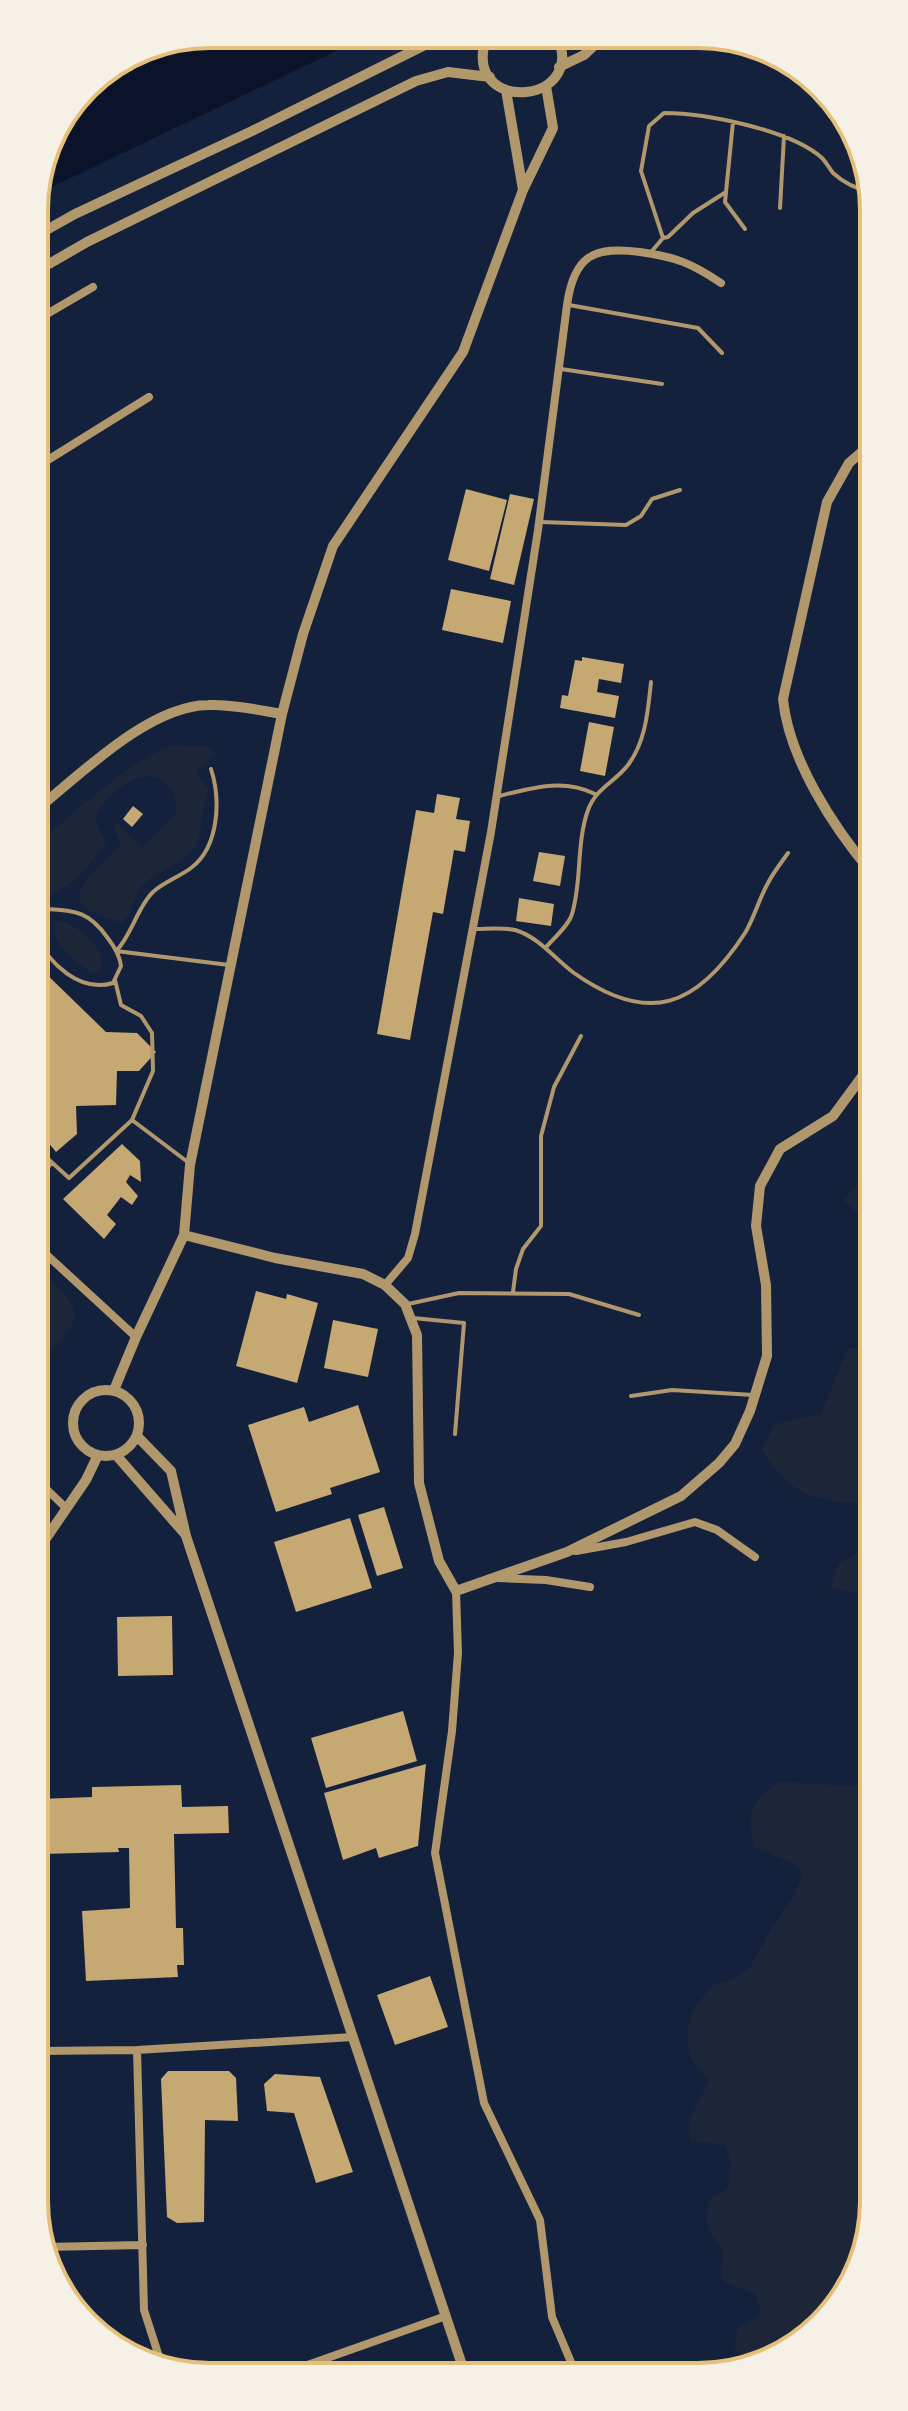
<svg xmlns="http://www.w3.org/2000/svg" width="908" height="2411" viewBox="0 0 908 2411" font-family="'Source Sans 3',sans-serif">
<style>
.green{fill:#1d2539}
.water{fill:#0b132b}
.building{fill:#c6a872}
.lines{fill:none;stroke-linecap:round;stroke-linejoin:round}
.path{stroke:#e5c07b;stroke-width:3}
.service{stroke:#b1986c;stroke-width:4}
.minor{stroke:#b1986c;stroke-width:8}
.tertiary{stroke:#b1986c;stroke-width:10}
.rim{fill:none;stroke:#e5c07b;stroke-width:4}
</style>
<rect width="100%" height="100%" fill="#14213d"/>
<path class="green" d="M173 746 208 747 216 753 196 772 209 790C201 808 204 827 196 845 188 863 162 868 147 881 133 893 134 913 122 923L89 911 79 901C78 881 105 860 119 848L120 842 113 827 118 823 142 848 176 814C178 805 176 798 171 790 149 757 105 792 95 820L106 844C87 866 66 897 35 899V846C67 819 136 754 173 746Z
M60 921C79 925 110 951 100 971L92 974C76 961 51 946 55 923Z
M872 1163V1222L857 1213 844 1200Z
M36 1265C88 1318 87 1313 36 1366Z
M848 1348H872L873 1500C824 1507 786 1495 762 1449L775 1424 821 1413Z
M873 1545V1589L859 1593 830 1587 839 1563Z
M779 1782 873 1787 874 2212 831 2317 750 2363 734 2347 738 2327 748 2323 761 2313 756 2295 721 2280 723 2248C705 2230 704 2222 710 2198L728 2189 731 2163 725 2145 690 2141V2119L709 2081 690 2057 687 2033 692 2012 711 1986 734 1978 750 1967 773 1926 794 1896 803 1874 797 1865 755 1848C746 1812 749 1805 779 1782Z"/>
<path class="water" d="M210 34 360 35 357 41 35 195 52 132 94 78 143 47Z"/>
<path class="building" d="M466 489 507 500 489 571 448 560Z
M510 494 534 499 514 585 490 579Z
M451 589 511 601 503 643 442 630Z
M582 657 624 664 621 683 599 679 597 692 619 696 615 718 560 708 562 695 568 696 575 660 582 661Z
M589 722 614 727 605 776 580 771Z
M437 794 460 798 456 819 470 821 465 852 454 850 443 914 433 912 410 1040 377 1034 416 810 434 813Z
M133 806 143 814 132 827 123 819Z
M539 852 565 856 560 886 533 881Z
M519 898 554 904 551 926 516 921Z
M36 964 106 1032 137 1033 156 1052 139 1071H117L116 1105 76 1106 77 1134 56 1152 38 1130 36 1103Z
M122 1144 140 1161 141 1182 130 1175 126 1182 138 1196 132 1205 121 1197 107 1215 116 1224 104 1239 63 1199Z
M256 1291 286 1299 287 1294 318 1303 297 1383 236 1366Z
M333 1320 378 1329 368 1377 324 1368Z
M358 1405 380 1472 330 1488 332 1494 276 1512 248 1425 304 1407 309 1422Z
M384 1507 403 1568 377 1576 358 1515Z
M350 1518 372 1588 296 1612 274 1542Z
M172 1616 173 1675 118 1676 117 1617Z
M403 1711 417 1761 326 1788 311 1738Z
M426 1764 418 1846 379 1858 376 1848 343 1860 324 1793Z
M181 1785 182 1807 228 1806 229 1833 174 1834 176 1928H183L184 1965H177L178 1977 86 1981 82 1911 130 1908 129 1848H118L119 1852 41 1854 40 1799 92 1797V1787Z
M430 1976 448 2027 395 2045 377 1995Z
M168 2071H229L236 2078 238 2121 205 2120 204 2222 177 2223 167 2217 161 2079Z
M275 2074 320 2077 353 2172 316 2183 294 2113 267 2111 264 2084Z"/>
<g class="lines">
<path class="path" d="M370 42 374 35"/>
<path class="service" d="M733 122 725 202 745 229
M780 208 784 136
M663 238 668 237 693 213 726 192
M652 251 663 238 641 171 649 126 664 113C705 113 791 130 822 158 826 162 829 168 833 173 844 183 856 189 871 192
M569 305 698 328 722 353
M561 369 662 384
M541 522 626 525 641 516 652 499 680 490
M499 796C532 788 563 778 595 794
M35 917 47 909C76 910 90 913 107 937 114 946 120 955 121 966L113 983C80 993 49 964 36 935
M473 929C486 929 503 927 515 930 539 937 555 959 574 973 649 1026 697 1007 745 933 754 918 759 899 768 883 773 873 781 863 788 853
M546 947C554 938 569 925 572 914 582 882 576 844 588 810 596 788 615 782 628 765 646 741 648 710 651 682
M117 950C132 934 138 906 153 892 164 882 179 877 191 868 219 847 221 800 211 769
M116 951 229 965
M132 1120 189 1163
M36 1148 69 1178 132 1120 153 1071 152 1033 141 1016 121 1005 115 980
M36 1180 52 1163
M513 1292 516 1269 523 1249 541 1226V1136L554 1087 581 1036
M408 1304 459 1293 569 1294 639 1315
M413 1318 464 1323 455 1434
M631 1396 672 1390 753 1395"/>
<path class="minor" d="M35 321 93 287
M35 468 149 397
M36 1245 136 1337
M385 1285 408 1258 415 1234 491 832 538 530 567 305C574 255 594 246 640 252 676 257 691 263 721 283
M36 1479 67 1509
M576 1551 626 1542 695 1522 717 1530 755 1557
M497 1578 546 1580 590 1587
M456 1591 458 1653 452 1731 435 1853 484 2103 540 2220 552 2317 576 2374
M137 2050 144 2310 162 2366
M37 2051 137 2050 353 2037
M44 2247 143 2245
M282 2374 446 2316"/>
<path class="tertiary" d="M487 36C458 115 589 107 557 36
M559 67 584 55 603 37
M506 90 523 190
M34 237 75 214 252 131 443 36
M35 272 87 242 416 81 448 72 490 77
M871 444 849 463 827 502 783 699C789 759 833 827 872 873
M35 811C80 775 148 706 208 705 232 704 258 710 282 714
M184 1235 275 1258 363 1274 385 1285 405 1304 417 1335 419 1483 439 1561 456 1591 567 1552 681 1496 719 1463 735 1444 750 1411 767 1356 766 1285 756 1226 760 1186 780 1149 833 1116 872 1063
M73 1423a33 33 0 1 1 66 0a33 33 0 1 1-66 0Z
M114 1390 136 1337 184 1235 190 1165 282 714 303 634 333 546 463 352 523 190 553 128 546 86
M137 1436 171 1471 186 1536 465 2374
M116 1455 185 1534
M36 1553 86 1480 98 1455"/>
</g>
<path d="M0 0H908V2411H0ZM210 48H698A162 162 0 0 1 860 210V2201A162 162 0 0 1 698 2363H210A162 162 0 0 1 48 2201V210A162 162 0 0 1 210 48Z" fill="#f6f1e7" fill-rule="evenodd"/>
<path class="rim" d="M210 48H698A162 162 0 0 1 860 210V2201A162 162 0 0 1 698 2363H210A162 162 0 0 1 48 2201V210A162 162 0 0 1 210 48Z"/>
</svg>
